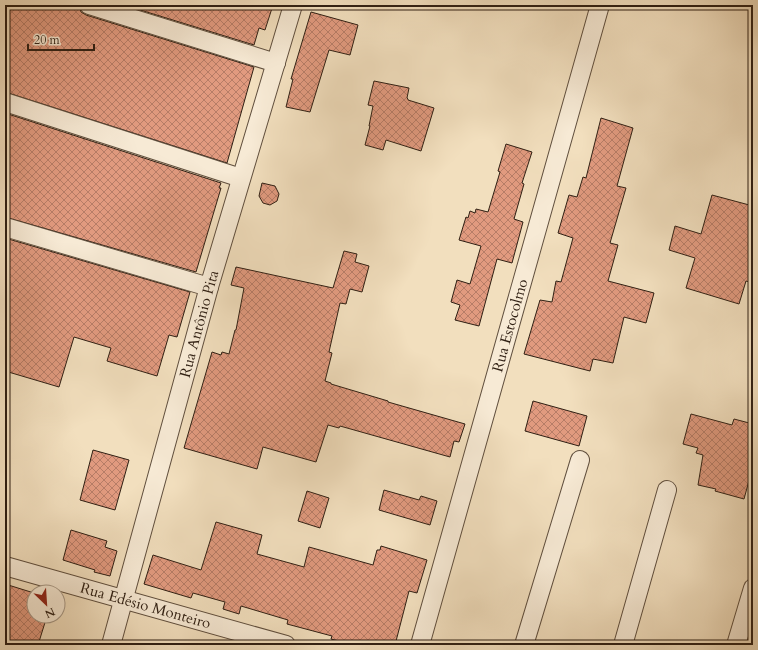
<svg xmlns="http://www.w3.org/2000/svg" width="758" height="650" viewBox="0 0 758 650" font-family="Cardo,serif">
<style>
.building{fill:url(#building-cross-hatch);stroke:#2f1f13}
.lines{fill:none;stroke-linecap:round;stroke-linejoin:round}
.minor-casing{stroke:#604f3e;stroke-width:20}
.minor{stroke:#f7ead5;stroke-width:18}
.labels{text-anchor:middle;stroke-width:4;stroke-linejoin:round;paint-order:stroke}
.street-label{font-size:15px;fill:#2f1f13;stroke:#f7ead5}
</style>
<defs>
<pattern id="building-cross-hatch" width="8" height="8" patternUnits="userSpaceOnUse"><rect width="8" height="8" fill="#e19a7f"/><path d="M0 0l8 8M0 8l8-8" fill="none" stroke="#b77d67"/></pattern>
</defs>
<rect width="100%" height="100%" fill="#f2dfbe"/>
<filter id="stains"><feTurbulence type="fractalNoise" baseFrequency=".005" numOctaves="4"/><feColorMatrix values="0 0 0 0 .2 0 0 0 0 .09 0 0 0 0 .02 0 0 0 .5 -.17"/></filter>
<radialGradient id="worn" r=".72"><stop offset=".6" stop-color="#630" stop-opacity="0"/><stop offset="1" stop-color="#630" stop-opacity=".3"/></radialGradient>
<path class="building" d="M5 5H79L81 12 86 15 254 67 227 163 5 92Z
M124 5H273L265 30 259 28 254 45Z
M311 12 358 25 350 55 329 50 310 112 286 107 293 79H291Z
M374 81 409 88 407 98 408 99V100L434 108 421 151 386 140 383 150 365 145 370 126H369L373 106 368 105Z
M5 113 221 183 219 188H221L196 272 5 217Z
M601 118 633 128 617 186 626 188 610 243 618 245 608 281 654 293 646 323 624 317 613 363 593 359 590 371 524 354 540 300 552 302 556 281 561 282 573 238 558 233 569 195 577 197 583 177 586 178Z
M506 144 532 152 522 183 524 184 514 219 523 222 512 263 497 259 479 326 455 320 460 305 451 302 457 280 470 284 481 246 459 240 466 217 468 218 470 211 475 213 476 209 488 212 500 172 498 171Z
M262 183 275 186 279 194 277 201 270 205 263 203 259 196Z
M712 195 753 206V283L746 281 739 304 686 288 695 258 669 250 675 226 701 234Z
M5 238 190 292 177 337 169 335 157 376 107 361 111 348 74 337 59 387 5 371Z
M344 251 357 254 355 262 369 266 362 292 350 289 346 304 340 303 329 352 332 353 325 381 331 383V384L388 401V402L465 424 459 442 454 441 450 457 340 426 339 428 328 425 316 462 263 447 257 469 184 448 212 352 221 355 222 352 229 354 235 330H236L244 288 231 285 236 267 333 288Z
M533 401 587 416 579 446 525 431Z
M691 414 732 425 734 419 753 424V466L744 499 715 491 716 489 698 485 703 455 696 453 698 448 683 444Z
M93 450 129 460 115 510 80 500Z
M384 490 419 500 421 496 437 501 430 525 379 510Z
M307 491 329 498 320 528 298 521Z
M216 522 262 535 257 554 304 567 309 547 373 565 377 550H380L381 546 427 560 417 593 409 591 395 645H353L331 639 332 636 287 624 288 620 241 606 239 614 223 609 225 602 193 593 191 598 144 584 153 555 201 570Z
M71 530 107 541 105 547 117 551 110 576 94 572 95 570 63 560Z
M5 584 34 593V616H47L38 645H5Z"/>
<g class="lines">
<defs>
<g id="minor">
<path d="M89 5 276 63"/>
<path d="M5 102 241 178"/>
<path d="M5 227 209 287"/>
<path id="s1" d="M5 566 286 645"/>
<path id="s2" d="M111 645 209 287 293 5"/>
<path id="s3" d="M420 645 600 5"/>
<path d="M524 645 580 460"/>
<path d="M623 645 667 490"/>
<path d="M736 645 753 588"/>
</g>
</defs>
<use href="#minor" class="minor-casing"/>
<use href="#minor" class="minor"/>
</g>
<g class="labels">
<g class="street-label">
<text dy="5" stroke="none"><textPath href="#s2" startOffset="333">Rua Antônio Pita</textPath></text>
<text dy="5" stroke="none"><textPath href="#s3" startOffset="332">Rua Estocolmo</textPath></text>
<text dy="5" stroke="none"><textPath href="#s1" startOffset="146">Rua Edésio Monteiro</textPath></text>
</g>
</g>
<rect width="758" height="650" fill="none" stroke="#f2dfbe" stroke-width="20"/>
<rect x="6" y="6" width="746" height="638" fill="none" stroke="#2f1f13" stroke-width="2"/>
<rect x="10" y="10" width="738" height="630" fill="none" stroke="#2f1f13"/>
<g transform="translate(46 604) rotate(155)"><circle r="19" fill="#f7ead5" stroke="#a79987"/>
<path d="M0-3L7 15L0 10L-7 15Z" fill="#8f2418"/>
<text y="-6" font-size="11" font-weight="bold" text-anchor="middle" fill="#2f1f13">N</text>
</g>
<path d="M28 44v6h66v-6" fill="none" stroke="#2f1f13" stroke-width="2"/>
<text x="34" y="44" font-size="12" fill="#2f1f13" stroke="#f7ead5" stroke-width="3" paint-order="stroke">20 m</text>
<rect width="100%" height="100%" filter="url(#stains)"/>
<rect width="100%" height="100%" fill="url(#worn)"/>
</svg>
